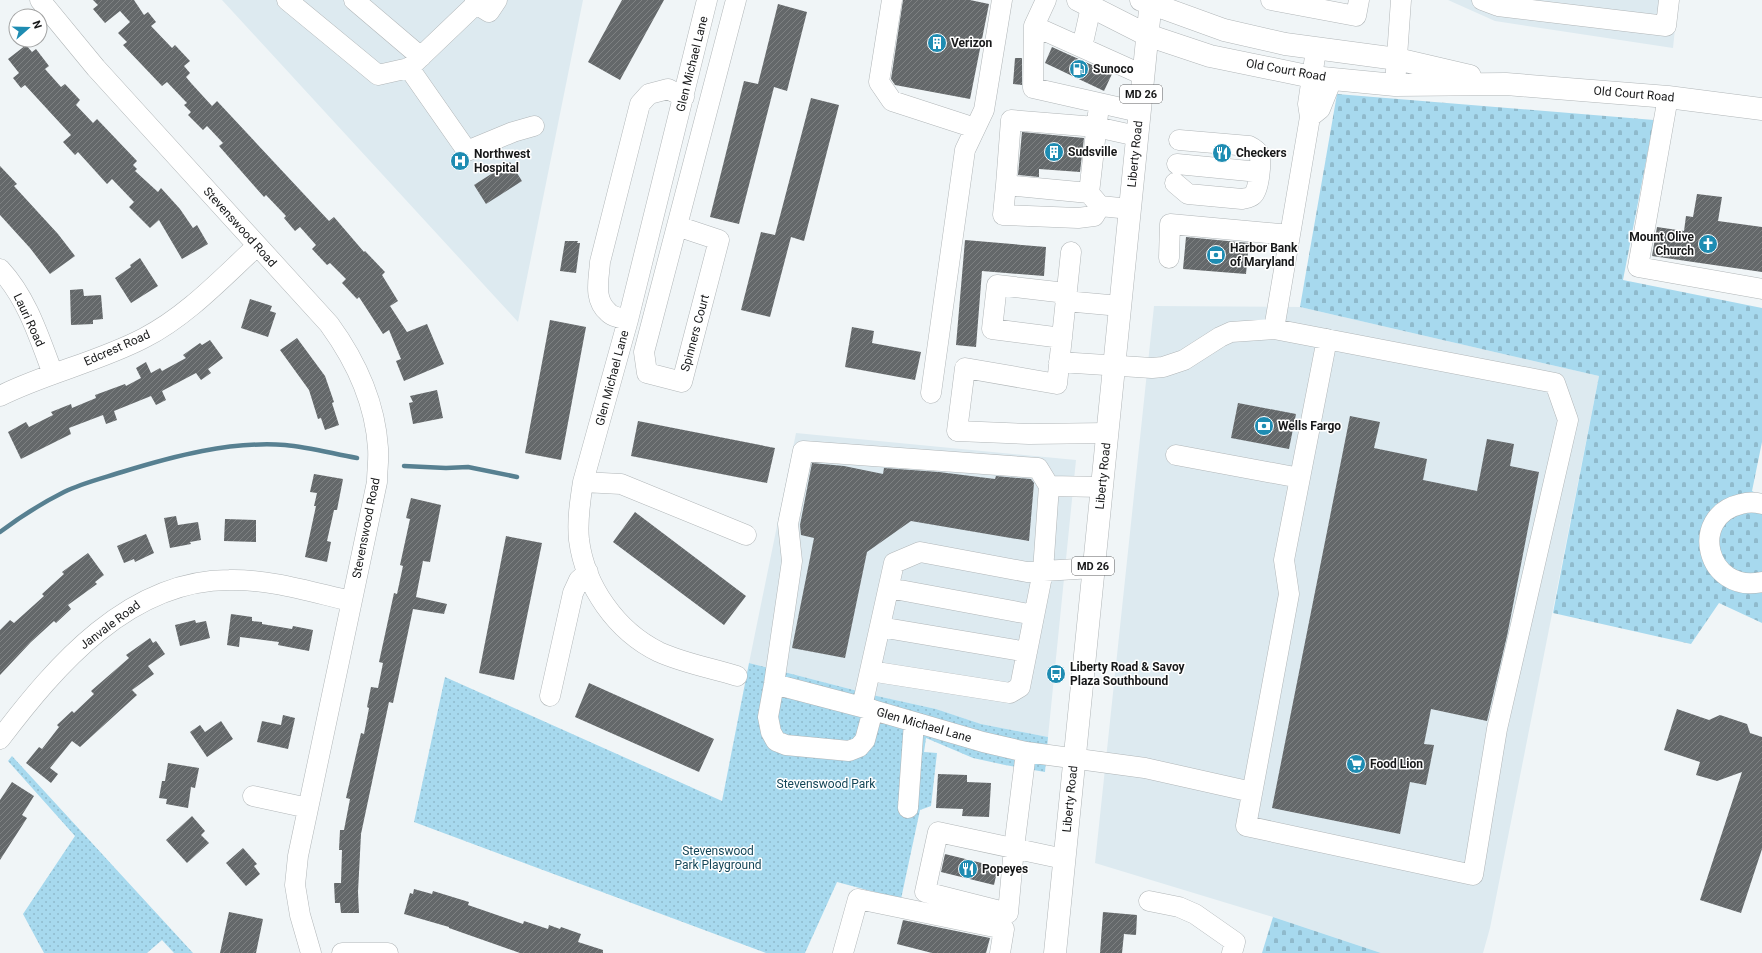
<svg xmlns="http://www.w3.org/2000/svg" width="1762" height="953" viewBox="0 0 1762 953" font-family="Roboto,sans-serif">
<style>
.built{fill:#ddeaf0}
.cemetery{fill:url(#cemetery-stones)}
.park{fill:url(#park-dots)}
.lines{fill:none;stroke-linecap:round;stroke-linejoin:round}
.stream{stroke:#578091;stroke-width:4.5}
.building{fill:url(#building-hatch)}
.minor-casing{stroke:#b1b6b8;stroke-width:21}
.major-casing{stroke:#b1b6b8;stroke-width:23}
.minor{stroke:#fff;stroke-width:20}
.major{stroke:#fff;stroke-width:22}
.labels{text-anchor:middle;stroke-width:3;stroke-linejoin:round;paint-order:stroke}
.shield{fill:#fff;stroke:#5d5d5e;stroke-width:1}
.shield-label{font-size:11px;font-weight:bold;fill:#171819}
.poi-label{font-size:12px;font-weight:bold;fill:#171819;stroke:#fff;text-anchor:start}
.street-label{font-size:12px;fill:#171819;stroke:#fff}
.park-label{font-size:12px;fill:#144658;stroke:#fff}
</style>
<defs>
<pattern id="cemetery-stones" width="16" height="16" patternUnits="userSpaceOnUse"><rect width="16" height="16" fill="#a7d9ee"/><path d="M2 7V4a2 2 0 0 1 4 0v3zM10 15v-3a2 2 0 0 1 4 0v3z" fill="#8fbacc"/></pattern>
<pattern id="park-dots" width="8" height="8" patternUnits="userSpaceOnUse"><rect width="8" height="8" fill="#a7d9ee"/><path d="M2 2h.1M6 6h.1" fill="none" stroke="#8fbacc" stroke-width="1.8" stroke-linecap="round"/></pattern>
<pattern id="building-hatch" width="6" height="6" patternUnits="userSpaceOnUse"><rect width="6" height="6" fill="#64686a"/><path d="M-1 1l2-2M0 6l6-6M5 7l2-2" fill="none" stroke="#7e8182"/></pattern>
</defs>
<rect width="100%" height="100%" fill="#f0f5f7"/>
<path class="built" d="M222 0H583L518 322Z
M1448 0H1678L1673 48 1495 21Z
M1154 306 1300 307 1599 376 1490 928 1483 953H1381L1273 917 1095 863Z
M796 433 1076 460 1048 737 981 724 936 709 877 696 749 663Z"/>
<path class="cemetery" d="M1337 94 1654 120 1623 280 1762 308V442L1752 491 1762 496V623L1719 603 1691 644 1553 613 1599 376 1300 307Z
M1273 917 1381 953H1262Z"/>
<path class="park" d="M749 663 877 696 936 709 981 724 1048 737 1045 772 1005 765 973 758 926 738 924 752 937 753 931 806 920 810 901 899 837 882 805 953H766L414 822 445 677 722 801Z
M12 756 193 953H174L162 940 147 953H44L23 914 75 836 8 761Z"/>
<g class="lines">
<path class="stream" d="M404 466 446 468 468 467 517 477
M0 532C20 517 42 503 64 492 82 483 103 478 122 472 174 456 230 441 285 445 309 447 334 454 357 458"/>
</g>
<path class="building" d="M93 0H134L144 15 148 12 156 22 151 26 172 48 175 45 190 61 184 66 190 73 186 77 191 83 212 106 217 101 329 221 334 217 364 252 365 251 385 272 382 275 398 301 390 306 407 332 427 324 444 364 404 381 396 361 401 359 389 330 383 334 359 297 357 299 342 283 346 279 330 263 327 265 312 249 316 245 300 227 295 231 284 218 286 216 266 195 264 197 219 146 223 143 207 126 203 130 188 115 191 112 184 105 187 103 167 82 162 86 123 45 127 42 118 33 130 22 120 11 105 23 93 9 98 5Z
M622 0H664L620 80 588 62Z
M903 0H970L989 4 970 99 895 85 891 79Z
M778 4 807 12 787 91 774 87 739 224 710 217 744 81 758 84Z
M26 45 32 52 36 49 49 66 45 69 61 87 65 84 80 100 76 105 93 123 97 119 137 161 133 165 137 169 135 171 158 192 161 188 180 209 193 228 197 225 208 244 182 259 159 220 150 228 129 207 134 202 112 179 107 184 78 152 75 155 63 142 71 135 25 85 21 88 13 78 19 73 8 59Z
M1052 47 1112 74 1104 91 1045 63Z
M1015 58H1022V85L1013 84Z
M811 98 839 105 804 241 791 237 770 317 741 310 761 232 775 235Z
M1022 132 1084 138 1080 172 1039 169V177L1018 175Z
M510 162 522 181 486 204 474 185Z
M0 166 17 184 14 186 58 234 75 256 50 274 30 248 0 215Z
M1697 194 1722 197 1718 221 1762 227V272L1652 256 1657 227 1684 231 1686 216 1693 217Z
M1186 237 1249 243 1246 274 1183 269Z
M965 240 1046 247 1044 276 982 271 976 347 956 345Z
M565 241H578L577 243H580L576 273 560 271Z
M140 258 158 286 131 303 115 278 131 267 130 265Z
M83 289 84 296 101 295 103 319 93 320V324L71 325 70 290Z
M250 299 272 306 270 311 276 313 268 337 241 328Z
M550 320 586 327 561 460 525 453Z
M852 327 874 331 872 343 921 352 915 380 845 367Z
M297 338 325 376 334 402 332 403 339 425 325 430 321 418 318 419 309 390 280 350Z
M210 340 223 358 208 369 211 373 201 380 196 373 162 391 166 400 156 405 151 396 114 411 117 420 106 424 103 415 69 428 71 434 21 459 8 432 26 422 29 427 53 415 51 412 71 404 72 408 96 398 95 395 125 384 126 386 141 378 136 368 146 362 151 373 160 368 162 371 186 358 183 355 200 343 202 345Z
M437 390 443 418 413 424 409 403 413 402 410 396Z
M1238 403 1296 414 1289 449 1231 438Z
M1350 416 1380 422 1374 448 1427 459 1423 480 1477 491 1487 439 1514 444 1510 466 1539 472 1507 636 1487 721 1431 709 1424 744 1434 745 1426 785 1410 782 1400 834 1272 808Z
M638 421 775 448 767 483 631 456Z
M812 463 844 466 883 474 884 468 939 472 995 479 996 476 1031 479 1034 483 1029 541 911 521 867 552 845 658 792 648 814 538 801 535 800 525Z
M314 474 343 479 337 510H334L327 541 331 542 327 562 305 557 316 506H314L317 493 310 492Z
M411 498 441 505 430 562 423 561 416 597 447 604 444 614 413 609 393 703 389 702 361 834 358 892 359 913H341L340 903H335L334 883H341L342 850H339L340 830H344L350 799 346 798 361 733 364 734 369 708 367 707 371 687 378 688 383 663 379 662 394 593 397 594 403 566 400 565 410 519 406 518Z
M635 512 746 596 724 625 613 542Z
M176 516 178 525 198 522 201 540 190 542 191 544 170 548 164 518Z
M225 519 256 520V542L224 541Z
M146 534 154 553 135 562 134 559 124 563 117 546Z
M506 536 542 543 514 680 479 673Z
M88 553 104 575 95 582 97 584 68 605 71 609 56 623 54 621 31 642 0 675V630L10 620 14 623 44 596 42 594 64 574 62 572Z
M231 614 252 617V621L262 622V624L292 629 293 626 313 630 309 651 278 645 279 642 240 637 239 647 227 645Z
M195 620 196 623 206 621 210 638 180 646 175 625Z
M150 638 153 643 156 641 165 654 148 666 154 674 132 690 137 695 80 747 72 741 50 768 58 774 51 783 26 763 39 747 42 749 59 727 57 725 72 711 74 713 94 694 91 691 129 658 126 655Z
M589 683 714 739 699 772 575 717Z
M1677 709 1709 720 1720 715 1747 724 1750 733 1762 737V849L1741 913 1700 900 1742 772 1717 781 1696 775 1700 762 1664 750Z
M283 715 295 718 288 749 257 742 262 721 281 725Z
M221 721 233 739 207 757 190 732 200 725 205 732Z
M168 763 199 768 195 788 191 787 188 808 166 804 167 799 159 798 162 781H165Z
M938 774 967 775V782L991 783 989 817 962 816 963 809 936 808Z
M12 782 34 796 22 815 27 818 0 860V800Z
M192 816 205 831 201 835 209 843 187 863 166 840Z
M243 848 257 864 254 866 260 874 246 886 226 863Z
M945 854 998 867 994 885 941 872Z
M414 889 432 894 433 891 469 902 468 905 523 924 524 921 548 929 549 925 560 929 561 927 581 934 578 942 603 950V953H520L449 928V927L404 914 410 893 413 894Z
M229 912 263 919 256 953H220Z
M1103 912 1137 915 1136 935 1124 934 1122 953H1100Z
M903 920 990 938 986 953H932L897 944Z"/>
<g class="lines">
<defs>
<path id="minor" d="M40 0 96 68 329 324C356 361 375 401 378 448 379 459 377 471 377 482L298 856 295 885 300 915 311 953
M287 0 378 75 409 68 467 151 513 132 534 126
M354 0 421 57
M707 0 628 320 583 482C580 501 577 521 579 540 585 586 616 631 659 652 683 663 711 668 737 676
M892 0 879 82 892 101 975 128
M1046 0 1034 26 1143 75
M1271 0 1356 16 1359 0
M1482 0 1498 6 1666 26 1669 0
M476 4 489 12 497 0
M1034 26 1033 88 1139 112
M1082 47 1091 7
M1316 50 1308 104 1310 117 1320 109 1332 79
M409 68 476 4 475 0
M1395 85 1401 0
M1668 97 1638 267 1762 289
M1177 164 1259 172
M1175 183 1188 194 1242 199C1246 198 1250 198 1253 195 1259 190 1262 161 1259 154 1257 150 1253 148 1249 146L1179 140
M1006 185 1003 215 1078 218 1094 216 1100 206
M1089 193 1098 114
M1130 209 1100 206 1089 193 1006 185 1011 120 1096 127 1137 136
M677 226 719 240 682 382 647 373 644 352 736 0
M1071 252 1057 384 965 368 957 431 1029 434 1107 433
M1169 258 1170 224 1290 235
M0 269C27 298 39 337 53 374
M1065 301 1120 306
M628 320C622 318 612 317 608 312 593 299 599 279 600 262L640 104 649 94 668 89 684 97
M1274 329 1310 117
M1062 338 992 329 997 285 1066 293
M1059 362 1152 368 1163 367 1184 360 1220 337 1231 332 1274 329 1555 383 1568 420 1497 729 1473 875 1246 826 1289 594 1284 560 1327 339
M931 393 965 150 984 110 1002 0
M0 396C46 373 98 362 144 338 187 316 222 278 257 246
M1176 455 1300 478
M583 482 621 484 746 535
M1762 504C1755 502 1748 502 1741 504 1688 516 1706 594 1762 582
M889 588 1034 615
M880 627 1027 652
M870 671 1010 693 1020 687 1043 571 1049 486 1102 487
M774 684 873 710 983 742 1026 752 1145 768 1252 792
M550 696 573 593 579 580 588 572
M862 707 894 563 920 552 1027 572 1093 568
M873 710 865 740 859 747 849 751 786 745 776 741 771 732 768 717 774 684 792 561 788 524 803 451 1038 468 1049 486
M0 739C56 665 129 580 229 580 270 579 311 592 351 601
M1026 752 1014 848 1008 913 925 892 938 832 1064 859
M253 796 308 808
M908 808 914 722
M1149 901 1179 907 1195 914 1235 942 1232 953
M342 953H388
M843 953 858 899 1004 929 1000 953"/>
<path id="major" d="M1078 0 1147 35 1210 56 1312 77 1395 85 1506 84 1668 97 1762 109
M1141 0 1224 30 1285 44 1397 59 1470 76
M1055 953 1151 0"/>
</defs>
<use href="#minor" class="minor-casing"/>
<use href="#major" class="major-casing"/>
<use href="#minor" class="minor"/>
<use href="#major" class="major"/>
</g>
<defs>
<symbol id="building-disc" viewBox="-11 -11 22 22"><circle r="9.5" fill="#1e8cb2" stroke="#fff"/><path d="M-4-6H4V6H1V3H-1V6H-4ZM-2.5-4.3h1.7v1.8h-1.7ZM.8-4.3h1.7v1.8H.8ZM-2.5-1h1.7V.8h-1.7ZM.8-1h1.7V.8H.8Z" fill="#fff"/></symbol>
<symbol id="fuel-disc" viewBox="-11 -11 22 22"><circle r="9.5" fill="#1e8cb2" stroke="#fff"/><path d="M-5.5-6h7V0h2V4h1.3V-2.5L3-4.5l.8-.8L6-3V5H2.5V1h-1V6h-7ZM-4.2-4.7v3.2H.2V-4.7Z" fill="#fff"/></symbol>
<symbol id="restaurant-disc" viewBox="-11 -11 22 22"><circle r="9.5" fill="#1e8cb2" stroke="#fff"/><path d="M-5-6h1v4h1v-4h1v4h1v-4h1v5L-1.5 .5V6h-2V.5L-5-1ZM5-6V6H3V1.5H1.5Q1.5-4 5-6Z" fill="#fff"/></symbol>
<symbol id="hospital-disc" viewBox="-11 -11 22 22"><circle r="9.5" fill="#1e8cb2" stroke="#fff"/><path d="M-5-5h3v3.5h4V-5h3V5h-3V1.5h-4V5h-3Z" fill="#fff"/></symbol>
<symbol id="church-disc" viewBox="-11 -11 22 22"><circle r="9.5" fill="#1e8cb2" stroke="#fff"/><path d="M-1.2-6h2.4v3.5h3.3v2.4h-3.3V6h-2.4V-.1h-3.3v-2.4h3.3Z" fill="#fff"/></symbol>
<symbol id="bank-disc" viewBox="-11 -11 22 22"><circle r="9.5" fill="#1e8cb2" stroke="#fff"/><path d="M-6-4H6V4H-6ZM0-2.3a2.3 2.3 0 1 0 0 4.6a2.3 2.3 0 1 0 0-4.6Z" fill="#fff"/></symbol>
<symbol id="bus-disc" viewBox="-11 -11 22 22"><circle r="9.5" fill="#1e8cb2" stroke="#fff"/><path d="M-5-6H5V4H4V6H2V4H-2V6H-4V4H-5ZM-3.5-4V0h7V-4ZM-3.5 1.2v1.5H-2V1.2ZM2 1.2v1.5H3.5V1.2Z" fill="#fff"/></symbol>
<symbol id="supermarket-disc" viewBox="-11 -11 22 22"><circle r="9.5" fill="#1e8cb2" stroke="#fff"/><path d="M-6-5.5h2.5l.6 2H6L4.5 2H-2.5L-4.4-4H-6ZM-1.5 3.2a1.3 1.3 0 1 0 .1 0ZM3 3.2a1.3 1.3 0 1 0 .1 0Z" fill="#fff"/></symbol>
</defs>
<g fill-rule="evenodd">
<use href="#building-disc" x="926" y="32" width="22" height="22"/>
<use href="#fuel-disc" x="1068" y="58" width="22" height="22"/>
<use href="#building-disc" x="1043" y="141" width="22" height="22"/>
<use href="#restaurant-disc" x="1211" y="142" width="22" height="22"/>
<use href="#hospital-disc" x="449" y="150" width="22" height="22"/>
<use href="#church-disc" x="1697" y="233" width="22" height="22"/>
<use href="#bank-disc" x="1205" y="244" width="22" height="22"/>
<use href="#bank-disc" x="1253" y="415" width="22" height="22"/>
<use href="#bus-disc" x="1045" y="663" width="22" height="22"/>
<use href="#supermarket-disc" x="1345" y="753" width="22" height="22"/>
<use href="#restaurant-disc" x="957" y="858" width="22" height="22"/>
</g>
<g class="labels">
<g class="shield">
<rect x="1120" y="85" width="42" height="18" rx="3"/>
<rect x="1072" y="557" width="42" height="18" rx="3"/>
</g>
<g class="shield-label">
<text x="1141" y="98">MD 26</text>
<text x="1093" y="570">MD 26</text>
</g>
<g class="poi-label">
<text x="951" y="47">Verizon</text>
<text x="1093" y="73">Sunoco</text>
<text x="1068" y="156">Sudsville</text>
<text x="1236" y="157">Checkers</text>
<text x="474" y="158">Northwest<tspan x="474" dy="14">Hospital</tspan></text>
<text x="1694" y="241" text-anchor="end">Mount Olive<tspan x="1694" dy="14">Church</tspan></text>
<text x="1230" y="252">Harbor Bank<tspan x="1230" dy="14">of Maryland</tspan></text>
<text x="1278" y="430">Wells Fargo</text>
<text x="1070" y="671">Liberty Road &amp; Savoy<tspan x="1070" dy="14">Plaza Southbound</tspan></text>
<text x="1370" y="768">Food Lion</text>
<text x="982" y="873">Popeyes</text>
</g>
<g class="street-label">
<text transform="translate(692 64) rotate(-76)" y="4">Glen Michael Lane</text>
<text transform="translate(1286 70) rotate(10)" y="4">Old Court Road</text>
<text transform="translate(1634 94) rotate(5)" y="4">Old Court Road</text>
<text transform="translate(1135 154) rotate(-84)" y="4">Liberty Road</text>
<text transform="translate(240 227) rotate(48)" y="4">Stevenswood Road</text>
<text transform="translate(29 320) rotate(65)" y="4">Lauri Road</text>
<text transform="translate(695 333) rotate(-75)" y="4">Spinners Court</text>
<text transform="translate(117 348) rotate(-24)" y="4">Edcrest Road</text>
<text transform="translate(612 378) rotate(-75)" y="4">Glen Michael Lane</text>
<text transform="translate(1103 476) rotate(-84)" y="4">Liberty Road</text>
<text transform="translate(366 528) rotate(-79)" y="4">Stevenswood Road</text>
<text transform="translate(110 625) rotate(-37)" y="4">Janvale Road</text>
<text transform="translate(924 725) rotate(16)" y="4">Glen Michael Lane</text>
<text transform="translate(1070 799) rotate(-84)" y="4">Liberty Road</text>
</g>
<g class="park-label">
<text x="826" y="788">Stevenswood Park</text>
<text x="718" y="855">Stevenswood<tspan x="718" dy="14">Park Playground</tspan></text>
</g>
</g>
<g transform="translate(28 28) rotate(70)"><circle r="19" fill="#ffffff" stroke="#a2a3a3"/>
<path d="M0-3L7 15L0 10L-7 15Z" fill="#1e8cb2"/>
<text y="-6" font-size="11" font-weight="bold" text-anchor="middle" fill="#171819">N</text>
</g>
</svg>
